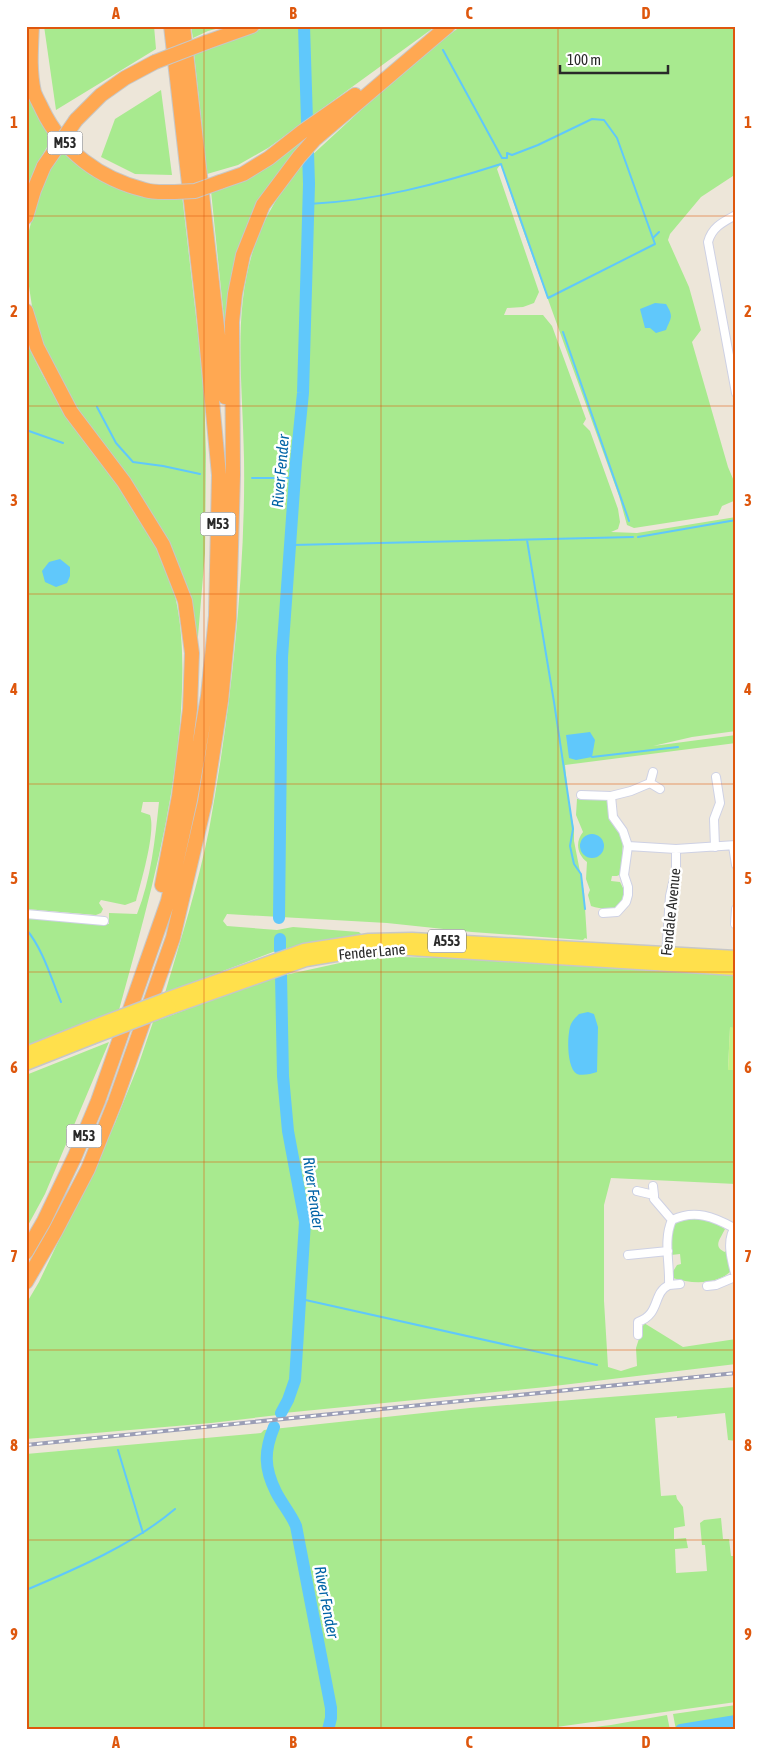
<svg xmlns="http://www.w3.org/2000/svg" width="762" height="1756" viewBox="0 0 762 1756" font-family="'Asap Condensed',sans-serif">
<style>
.green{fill:#a8ea8f;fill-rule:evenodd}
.pitch{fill:#c0f38a}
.water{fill:#60c8fb}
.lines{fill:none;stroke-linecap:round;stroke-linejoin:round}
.stream{stroke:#60c8fb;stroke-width:2}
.river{stroke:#60c8fb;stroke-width:12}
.street-casing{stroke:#ced1e4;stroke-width:10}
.primary-casing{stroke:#c7c7c7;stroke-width:15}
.highway-casing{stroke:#c7c7c7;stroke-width:16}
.street{stroke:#fff;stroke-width:8}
.primary{stroke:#ffe04c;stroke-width:12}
.highway{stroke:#ffa852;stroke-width:14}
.rail-casing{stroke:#9b9eb6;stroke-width:4}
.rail{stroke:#fff;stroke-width:2;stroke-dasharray:5.5;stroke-linecap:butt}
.primary-bridge-casing{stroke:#c7c7c7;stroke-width:15;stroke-linecap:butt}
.highway-bridge-casing{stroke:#c7c7c7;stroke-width:16;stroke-linecap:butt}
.primary-bridge{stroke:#ffe04c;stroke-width:12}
.highway-bridge{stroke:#ffa852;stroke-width:14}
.grid{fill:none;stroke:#de570d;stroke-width:1;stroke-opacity:0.55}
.labels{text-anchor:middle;stroke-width:5;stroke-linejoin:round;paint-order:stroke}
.shield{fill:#fff;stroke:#696969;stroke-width:1}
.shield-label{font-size:14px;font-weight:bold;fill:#292929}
.street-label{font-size:15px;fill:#292929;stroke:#fff}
.water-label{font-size:16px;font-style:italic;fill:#0063a6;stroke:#fff}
.neatline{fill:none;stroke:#de570d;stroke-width:2}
.grid-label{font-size:16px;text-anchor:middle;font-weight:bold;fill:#de570d}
</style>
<rect width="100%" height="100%" fill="#ede6d9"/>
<path class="green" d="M44 26H154L156 49 56 110Z
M191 26H227L208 31 193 38Z
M269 26H436L268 148 238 165 207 174 194 53Z
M461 26H736V174L701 197 670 234 668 240 689 287 701 330 692 342 728 467 736 486V500L722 506 718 515 634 528 627 525 619 496 519 219 501 164 497 169 539 292 534 303 523 307 507 308 504 315H543L552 326 586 419 583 424 590 431 618 509 620 522 618 529 611 532 637 533 736 517V731L692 737 653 746 736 735V743L565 765 569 804 574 829V841L584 892 587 939 585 938 583 940 472 932 387 923 227 914 223 921 227 926 277 930 293 927 359 932 363 936 287 951 286 947 165 993C181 939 198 885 209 830 220 769 229 707 235 645 241 584 245 521 244 459 242 344 221 250 310 157L413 62ZM309 198 304 396 298 449 286 622 282 701 281 917 277 916V803L282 617 302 397V339Z
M26 66 54 135 36 166 26 190Z
M161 90 172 175 135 174 101 157 115 119Z
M305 137 307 140 252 219 226 338 211 191Z
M62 147 85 166 182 195 204 386 206 454 205 553 197 648 177 563 156 520 72 400 44 350 34 320 26 266 28 235 39 189Z
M26 341C36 363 47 384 60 405 92 455 135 500 161 555 184 604 184 658 181 711 174 813 146 912 119 1010L26 1046V917L109 924V913L137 914C151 879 155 840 159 802H143L141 812 150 815C156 832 141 882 136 901L125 905 101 900 99 903 103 909 101 913 96 915 26 909Z
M585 798H596L607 800 623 840 621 874 617 876H612L611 881 620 882 623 888H625C626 912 607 911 591 906L588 895 590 890 586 879 587 862C577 854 575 842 583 832L576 815 577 799Z
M398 957 449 958 534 962 622 969 736 973V1028H730L728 1069 736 1070V1184L611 1178 604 1205V1301L608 1367 621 1371 637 1366 636 1348 644 1323 683 1347 736 1339V1364L546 1387 284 1413 299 1374 307 1240 305 1208 289 1117 286 1065 285 975 358 959Z
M279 975 281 1097 301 1223 300 1271 293 1379 278 1415 211 1423 26 1439V1304L39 1282 115 1123 138 1066 153 1022Z
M109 1042 45 1194 26 1229V1075Z
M683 1218C699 1218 711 1219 725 1229 721 1238 712 1247 725 1252L727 1249 731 1271C717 1285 691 1284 673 1278L672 1273 677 1265 681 1264 680 1254 671 1255C671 1239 667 1226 683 1218Z
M736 1387V1441L728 1440 725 1413 677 1418V1416L655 1418 661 1496 676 1495 677 1499 683 1507 685 1526 674 1528V1539L686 1538 688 1548 675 1549 676 1573 707 1571 705 1545H702L700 1523 704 1520 721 1518 723 1539H729L731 1556H736V1702L535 1730H26V1454L261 1433 264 1430 470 1408Z
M736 1705V1730H676L673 1714Z
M667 1715 670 1730H570L611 1725Z"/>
<path class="pitch" d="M730 1027 736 1028V1070H728Z"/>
<path class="water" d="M655 303 666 304C674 317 671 317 666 330L656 333 650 328H645L640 309Z
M60 559 70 567V576L67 583 56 587 45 582 42 571 49 562Z
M590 732 595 740 592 757 576 760 569 758 566 735Z
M580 846a12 12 0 1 1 24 0a12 12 0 1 1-24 0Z
M588 1012 594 1014 598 1027 597 1072C591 1074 582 1076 577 1074 566 1068 567 1033 571 1024 573 1020 576 1017 579 1014Z"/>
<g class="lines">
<path class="stream" d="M309 204C374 201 439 184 501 164L548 298 655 244 617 138 604 120 592 119 538 145 512 155 507 153V158H502L443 50
M653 238 659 232
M563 332 629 521
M97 407 116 443 133 462 163 466 200 474
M26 430 63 443
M252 478H295
M638 537 736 520
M527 540 554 702 573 829 570 846 574 864 581 874 585 909
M292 545 633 537
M592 757 678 747
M26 929C43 949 51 978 61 1002
M301 1299 597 1365
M118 1450 143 1533
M26 1590C76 1569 134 1544 175 1509"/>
<path class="river" d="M279 918 282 657 296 462 303 393 309 184 304 26
M280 939V950
M281 1413 288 1400 295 1380 305 1222 288 1131 283 1076 281 975
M274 1427C264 1451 264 1468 276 1492 282 1504 291 1514 296 1526L331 1708V1718L328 1730
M681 1730 736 1721"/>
<defs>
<path id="street" d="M736 215C723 222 712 227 708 242L736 393
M653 772 650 783 631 791 611 796 613 817 623 831 628 846 676 849V870L670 896 666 956
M650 783 660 789
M581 795 611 796
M733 846 736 865
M715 847 714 819 720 803 716 777
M676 849 736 845
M603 913 617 912 626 902 628 895V887L624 875 628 846
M26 914 104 921
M735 924 736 909
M637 1191 654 1195 653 1186
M654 1195V1199L672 1220
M736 1226C725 1240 732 1261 736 1277
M628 1255 668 1251
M669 1285 680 1284
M707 1286 716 1285 735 1277
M638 1335V1322C661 1314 652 1293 669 1285 670 1263 663 1240 672 1220 695 1209 714 1217 734 1228"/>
<path id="primary" d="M166 999 304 950 369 940 412 939 736 957
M170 1008 306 960 372 949H410L736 969
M26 1053 89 1028
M26 1064 92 1038"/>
<path id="highway" d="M32 26C31 48 29 70 34 92 36 98 40 104 42 109 62 151 100 179 145 190 154 193 165 192 175 192
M183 26 225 397
M207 42 252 26
M76 120 101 95 125 78 155 62
M220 182 243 174 269 158 302 132 355 95
M26 217 34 190 44 166
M26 311 37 347 71 412 124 482 163 545 185 601 192 653 190 709 179 796 162 885
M26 1252 44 1221 75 1156 98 1101 168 901 190 800 208 696 216 616 219 475 203 306 171 26
M26 1282 55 1232 88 1169 115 1102 173 938 205 802 221 701 229 619 233 475 232 322 235 294 243 255 263 205 299 157 314 140 448 26"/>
</defs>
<use href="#street" class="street-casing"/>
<use href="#primary" class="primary-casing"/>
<use href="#highway" class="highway-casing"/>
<use href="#street" class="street"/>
<use href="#primary" class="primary"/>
<use href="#highway" class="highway"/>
<defs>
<path id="rail" d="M26 1445 736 1373"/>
</defs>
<use href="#rail" class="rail-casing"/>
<use href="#rail" class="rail"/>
<defs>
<path id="primary-bridge" d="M89 1028 166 999
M92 1038 170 1008"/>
<path id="highway-bridge" d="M155 62 207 42
M44 166 76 120
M175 192 195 191 220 182"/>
</defs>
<use href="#primary-bridge" class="primary-bridge-casing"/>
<use href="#highway-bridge" class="highway-bridge-casing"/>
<use href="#primary-bridge" class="primary-bridge"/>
<use href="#highway-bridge" class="highway-bridge"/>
</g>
<path class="grid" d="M204 26V1730M381 26V1730M558 26V1730M26 216H736M26 406H736M26 594H736M26 784H736M26 972H736M26 1162H736M26 1350H736M26 1540H736"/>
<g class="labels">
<g class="shield">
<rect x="47.5" y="131.5" width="35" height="23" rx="4"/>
<rect x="200.5" y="512.5" width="35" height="23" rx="4"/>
<rect x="428" y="929.5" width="38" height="23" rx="4"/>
<rect x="66.5" y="1124.5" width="35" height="23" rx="4"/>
</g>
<g class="shield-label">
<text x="65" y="148">M53</text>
<text x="218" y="529">M53</text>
<text x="447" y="946">A553</text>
<text x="84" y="1141">M53</text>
</g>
<g class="street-label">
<text transform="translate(671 912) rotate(-84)" y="5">Fendale Avenue</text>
<text transform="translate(372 952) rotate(-5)" y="5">Fender Lane</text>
</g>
<g class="water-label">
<text transform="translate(280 471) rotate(-85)" y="6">River Fender</text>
<text transform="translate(314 1193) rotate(82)" y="6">River Fender</text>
<text transform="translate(327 1602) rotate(79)" y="6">River Fender</text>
</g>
</g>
<rect width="762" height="1756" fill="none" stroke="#ffffff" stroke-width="55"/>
<path d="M560 65v8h108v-8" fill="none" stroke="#292929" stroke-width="2.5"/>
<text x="567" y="65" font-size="15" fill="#292929" stroke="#ffffff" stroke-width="4" paint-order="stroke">100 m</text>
<rect x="28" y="28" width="706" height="1700" class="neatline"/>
<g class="grid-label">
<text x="116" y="19">A</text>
<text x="293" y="19">B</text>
<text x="469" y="19">C</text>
<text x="646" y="19">D</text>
<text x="14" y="128">1</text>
<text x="748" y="128">1</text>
<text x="14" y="317">2</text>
<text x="748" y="317">2</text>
<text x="14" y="506">3</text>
<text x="748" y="506">3</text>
<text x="14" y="695">4</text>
<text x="748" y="695">4</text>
<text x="14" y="884">5</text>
<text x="748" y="884">5</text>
<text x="14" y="1073">6</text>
<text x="748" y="1073">6</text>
<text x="14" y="1262">7</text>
<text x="748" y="1262">7</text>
<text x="14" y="1451">8</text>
<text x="748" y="1451">8</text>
<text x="14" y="1640">9</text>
<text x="748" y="1640">9</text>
<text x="116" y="1748">A</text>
<text x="293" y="1748">B</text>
<text x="469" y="1748">C</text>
<text x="646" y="1748">D</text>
</g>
</svg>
